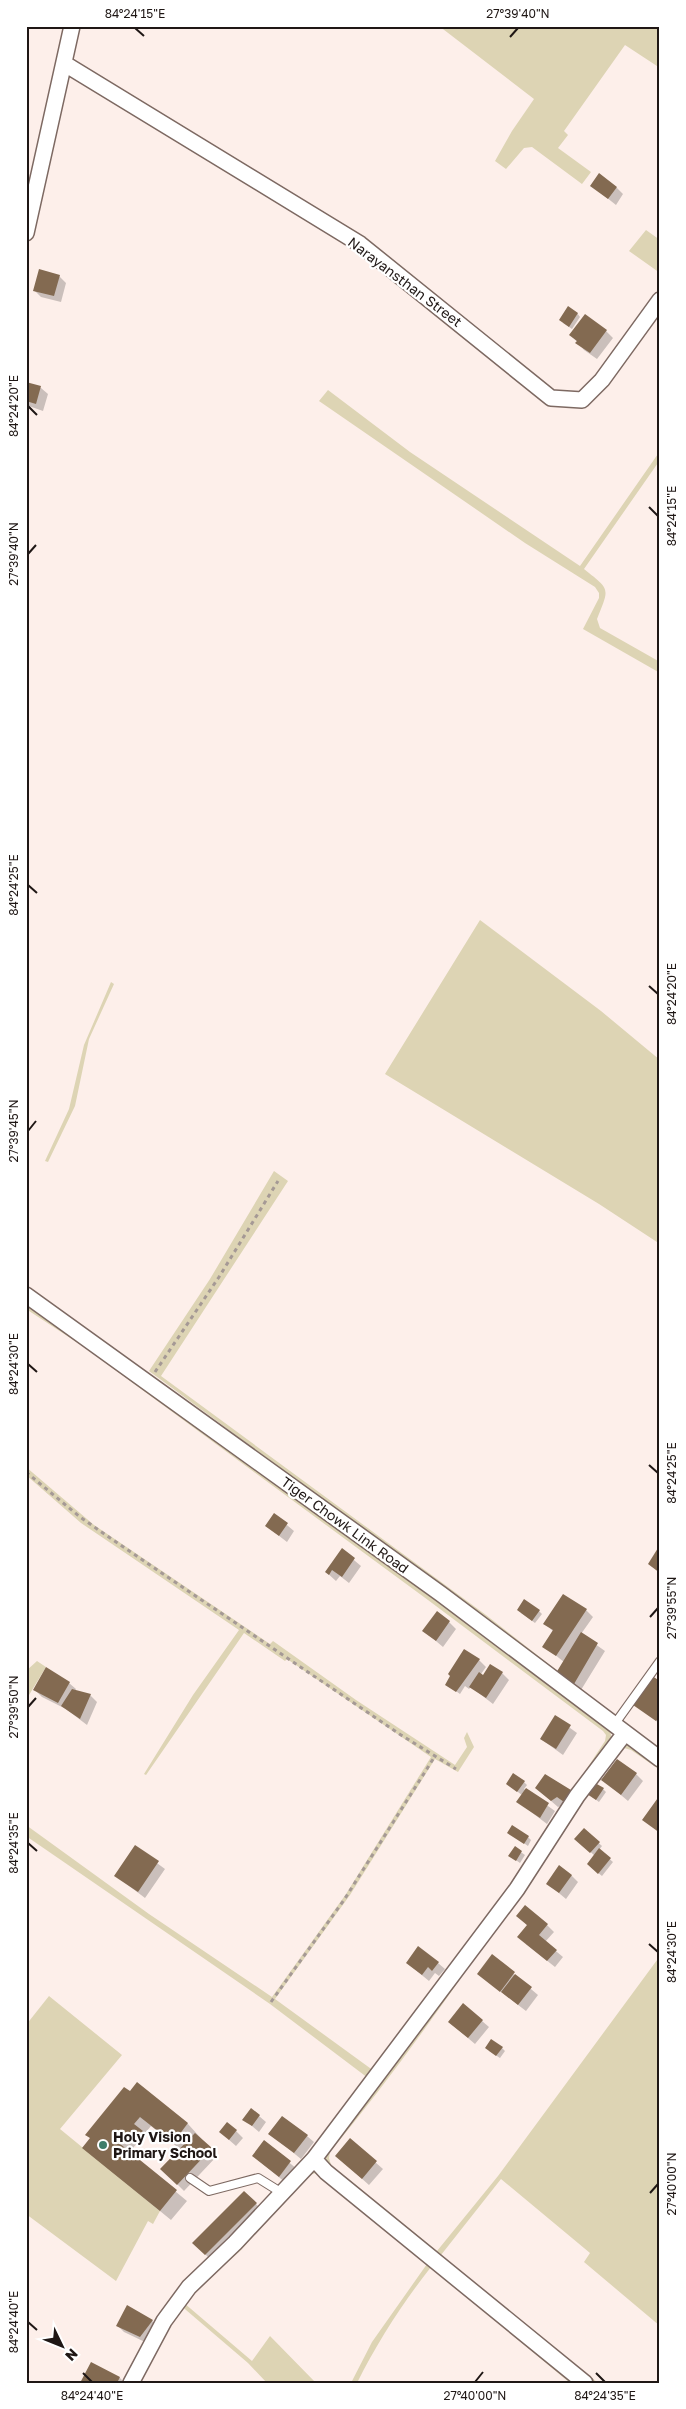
<svg xmlns="http://www.w3.org/2000/svg" width="686" height="2409" viewBox="0 0 686 2409" font-family="'Golos Text',sans-serif">
<style>
.green{fill:#ddd4b4}
.shadow{fill:#0003}
.building{fill:#836a51}
.lines{fill:none;stroke-linecap:round;stroke-linejoin:round}
.lane-casing{stroke:#7d6962;stroke-width:10}
.street-casing{stroke:#7d6962;stroke-width:18}
.path{stroke:#a59995;stroke-width:3;stroke-dasharray:4 4;stroke-linecap:butt}
.lane{stroke:#fff;stroke-width:8}
.street{stroke:#fff;stroke-width:15}
.ticks{fill:none;stroke:#1f1715;stroke-width:2}
.poi-dot{fill:#3f7d6a;stroke:#fff;stroke-width:2}
.labels{text-anchor:middle;stroke-width:4.5;stroke-linejoin:round;paint-order:stroke}
.street-label{font-size:14px;fill:#1f1715;stroke:#fff}
.poi-label{font-size:14px;font-weight:bold;fill:#1f1715;stroke:#fff;text-anchor:start}
.neatline{fill:none;stroke:#1f1715;stroke-width:2}
.ticks-label{font-size:12px;text-anchor:middle;fill:#1f1715}
</style>
<rect width="100%" height="100%" fill="#fdefea"/>
<path class="green" d="M439 26H660V68L625 45 564 131 568 135 558 148 591 172 582 184 532 147 524 148 506 169 495 161 512 131 534 99Z
M646 230 660 240V273L629 251Z
M328 390 410 452 580 566 660 451V460L584 569C610 590 610 587 597 619L600 628 660 662V673L583 629 599 598V593L595 587 525 543 319 401Z
M480 920 601 1011 660 1060V1244L599 1204 385 1074Z
M111 982 114 984 89 1039 75 1106 48 1162 45 1161 69 1109 84 1045Z
M274 1171 288 1181 161 1376 486 1615 613 1714 660 1748V1751L484 1618 149 1371 210 1279Z
M26 1303 460 1617 610 1730 612 1740 528 1863 522 1867 605 1741 606 1735 603 1731 428 1600 84 1347 26 1309Z
M26 1467 94 1525 270 1644 273 1641 356 1700 455 1765 467 1747 464 1738 467 1732 474 1747 458 1772 435 1759 350 1895 275 1999 374 2071 368 2078 270 2004 26 1836V1825L149 1914 272 1997 346 1894 431 1757 287 1659 285 1661 244 1633 146 1775 144 1774 193 1695 239 1630 81 1523 26 1475Z
M37 1661 46 1667 26 1700V1671Z
M628 1745 660 1767V1770L631 1750 624 1748 618 1752 592 1783C509 1909 426 2035 330 2152L329 2158 331 2165 437 2251 498 2176 660 1956V2326L584 2262 590 2253 501 2179 441 2255 598 2383H591L334 2171C328 2164 323 2160 326 2150 424 2030 509 1902 597 1774L622 1746Z
M49 1996 122 2055 60 2129 160 2211 153 2224 148 2221 116 2281 26 2214V2025Z
M314 2169 580 2383H570L431 2267C402 2304 378 2341 357 2383H351L372 2342 427 2264 316 2173 309 2175 239 2252 200 2286 184 2303 252 2361 270 2336 316 2383H267L248 2363 179 2304Z"/>
<path class="shadow" d="M592 186 617 188 623 194 616 205Z
M59 276 66 283 61 302 41 297 34 290Z
M577 313 580 317 572 329 563 323Z
M606 331 613 338 597 359 584 350 571 335Z
M26 383 41 388 48 394 43 411 26 405Z
M275 1515 294 1531 287 1542 274 1532Z
M342 1550 361 1566 349 1583 340 1576 336 1581 326 1572Z
M586 1610 593 1617 581 1634 605 1651 581 1690 564 1679V1662L544 1646 554 1632 545 1624Z
M539 1611 542 1614 535 1623 521 1613Z
M449 1622 456 1629 443 1647 424 1631Z
M479 1660 486 1667 481 1674 484 1676 502 1673 509 1680 493 1704 471 1687 469 1689 465 1686 460 1694 450 1687Z
M69 1683 76 1689 75 1691 90 1695 97 1702 87 1725 66 1709 42 1697 35 1690Z
M660 1683V1724L635 1705Z
M555 1717 577 1733 563 1755 541 1739Z
M636 1774 643 1781 628 1801 603 1780Z
M545 1776 571 1791 578 1798 558 1807 536 1788Z
M524 1782 527 1785 524 1789 555 1811 547 1824 518 1802 522 1795 511 1787Z
M603 1789 606 1792 599 1802 592 1797Z
M584 1830 602 1846 599 1850 613 1862 602 1876 591 1867 595 1856 576 1839Z
M512 1835 528 1837 531 1840 528 1846Z
M135 1847 165 1869 145 1898 116 1876Z
M515 1848 525 1855 520 1863 510 1856Z
M571 1875 578 1882 566 1899 548 1884Z
M525 1923 547 1925 554 1932 545 1942 563 1957 555 1967 526 1944 528 1926Z
M492 1956 538 1995 526 2011 478 1974Z
M407 1963H438L445 1969 439 1976 435 1973 429 1981Z
M482 2021 489 2027 475 2044 449 2022Z
M502 2048 505 2051 500 2058 489 2051Z
M137 2084 188 2124 217 2156 184 2191 162 2169 181 2150 151 2126 129 2153 187 2201 171 2220 95 2158 130 2093Z
M259 2116 266 2122 259 2132 244 2119Z
M236 2131 243 2138 236 2146 228 2139Z
M270 2134 307 2136 314 2142 301 2159Z
M350 2140 383 2169 369 2185 343 2162Z
M264 2142 297 2169 286 2183 253 2156Z
M244 2192 259 2207 208 2257 194 2243Z
M152 2321 159 2327 147 2343 124 2332 117 2325Z
M120 2378 125 2383H81Z"/>
<path class="building" d="M599 173 617 187 608 199 590 186Z
M39 269 60 275 54 296 33 291Z
M568 306 578 313 569 327 559 320Z
M585 314 607 330 590 353 575 343 577 341 569 335Z
M26 382 41 386 36 404 26 401Z
M274 1513 288 1523 279 1536 265 1526Z
M342 1548 355 1558 342 1577 332 1570 329 1575 325 1572Z
M658 1548 660 1550V1573L648 1564Z
M563 1594 587 1609 556 1656 542 1647 553 1630 543 1624Z
M524 1599 540 1610 532 1621 517 1610Z
M437 1611 450 1621 436 1641 422 1631Z
M581 1632 598 1643 574 1684 556 1673Z
M464 1649 480 1659 456 1692 445 1685 450 1676 448 1674Z
M490 1664 503 1672 486 1698 469 1687 479 1672 483 1675Z
M46 1667 70 1682 58 1703 33 1690Z
M652 1676 660 1681V1716L656 1721 633 1705Z
M72 1689 91 1694 80 1719 61 1706Z
M555 1715 571 1725 556 1749 540 1739Z
M617 1759 637 1773 621 1795 601 1780Z
M513 1773 525 1781 517 1792 506 1784Z
M545 1774 571 1790 564 1802 557 1797 551 1801 535 1788Z
M595 1783 604 1788 596 1800 587 1794Z
M526 1788 549 1803 540 1818 516 1802Z
M660 1795V1833L642 1820Z
M512 1825 529 1836 524 1844 507 1833Z
M584 1828 600 1842 590 1853 574 1839Z
M135 1845 159 1861 138 1892 114 1876Z
M515 1846 522 1851 516 1861 508 1856Z
M599 1848 611 1858 598 1874 587 1864Z
M559 1865 572 1875 559 1893 546 1884Z
M525 1905 548 1924 539 1935 557 1950 547 1961 517 1937 527 1925 516 1916Z
M418 1946 439 1962 432 1971 428 1967 422 1975 406 1963Z
M492 1954 515 1972 500 1992 477 1974Z
M515 1974 532 1987 518 2005 501 1992Z
M463 2003 483 2020 468 2038 448 2022Z
M491 2039 503 2047 496 2056 485 2048Z
M137 2082 188 2123 173 2143 140 2117 134 2124 143 2131 133 2143 124 2136 119 2143 177 2190 160 2211 82 2148 90 2138 85 2135 124 2087 130 2091Z
M251 2108 260 2115 252 2126 242 2120Z
M282 2116 308 2135 294 2153 268 2134Z
M227 2122 237 2130 229 2140 219 2132Z
M195 2133 212 2148 177 2185 160 2169Z
M350 2138 377 2161 362 2179 335 2156Z
M264 2140 291 2161 279 2177 252 2156Z
M244 2191 257 2203 205 2255 192 2243Z
M127 2305 153 2320 140 2337 116 2326Z
M91 2362 120 2377 117 2383H80Z"/>
<g class="lines">
<defs>
<path id="lane" d="M614 1725 660 1661
M190 2178 209 2191 258 2178 282 2193"/>
<path id="street" d="M65 64 360 244 551 398 582 400 602 380 660 300
M26 233 72 26
M26 1295 441 1594 660 1759
M314 2159 326 2172 585 2383
M131 2383 164 2321 189 2287 235 2243 314 2159 517 1889 577 1796 625 1733"/>
</defs>
<use href="#lane" class="lane-casing"/>
<use href="#street" class="street-casing"/>
<path class="path" d="M155 1372 219 1277 278 1181
M26 1472 80 1517 113 1540 401 1735 456 1769
M271 2002 344 1900 435 1756"/>
<use href="#lane" class="lane"/>
<use href="#street" class="street"/>
</g>
<path class="ticks" d="M135 28 144 36M510 37 518 28M28 406 37 415M649 507 658 516M28 554 36 545M28 885 37 893M649 986 658 994M28 1131 36 1121M28 1364 37 1372M649 1465 658 1473M650 1617 658 1608M28 1707 36 1698M28 1843 37 1851M649 1944 658 1952M650 2193 658 2184M28 2322 37 2330M83 2373 92 2382M596 2373 605 2382M475 2382 483 2372"/>
<circle class="poi-dot" cx="103" cy="2145" r="5"/>
<g class="labels">
<g class="street-label">
<text transform="translate(405 282) rotate(37)" y="5">Narayansthan Street</text>
<text transform="translate(345 1525) rotate(36)" y="5">Tiger Chowk Link Road</text>
</g>
<g class="poi-label">
<text x="113" y="2142">Holy Vision<tspan x="113" dy="16">Primary School</tspan></text>
</g>
</g>
<rect width="686" height="2409" fill="none" stroke="#ffffff" stroke-width="55"/>
<g transform="translate(62 2346) rotate(133)" stroke="#ffffff" stroke-width="4" paint-order="stroke">
<path d="M0-4L9 19L0 12L-9 19Z" fill="#1f1715"/>
<text y="-8" font-size="14" font-weight="bold" text-anchor="middle" fill="#1f1715">N</text>
</g>
<rect x="28" y="28" width="630" height="2354" class="neatline"/>
<g class="ticks-label">
<text x="135" y="18">84°24'15"E</text>
<text x="518" y="18">27°39'40"N</text>
<text transform="translate(14 406) rotate(-90)" y="4">84°24'20"E</text>
<text transform="translate(672 516) rotate(-90)" y="4">84°24'15"E</text>
<text transform="translate(14 554) rotate(-90)" y="4">27°39'40"N</text>
<text transform="translate(14 885) rotate(-90)" y="4">84°24'25"E</text>
<text transform="translate(672 994) rotate(-90)" y="4">84°24'20"E</text>
<text transform="translate(14 1131) rotate(-90)" y="4">27°39'45"N</text>
<text transform="translate(14 1364) rotate(-90)" y="4">84°24'30"E</text>
<text transform="translate(672 1473) rotate(-90)" y="4">84°24'25"E</text>
<text transform="translate(672 1608) rotate(-90)" y="4">27°39'55"N</text>
<text transform="translate(14 1707) rotate(-90)" y="4">27°39'50"N</text>
<text transform="translate(14 1843) rotate(-90)" y="4">84°24'35"E</text>
<text transform="translate(672 1952) rotate(-90)" y="4">84°24'30"E</text>
<text transform="translate(672 2184) rotate(-90)" y="4">27°40'00"N</text>
<text transform="translate(14 2322) rotate(-90)" y="4">84°24'40"E</text>
<text x="92" y="2400">84°24'40"E</text>
<text x="475" y="2400">27°40'00"N</text>
<text x="605" y="2400">84°24'35"E</text>
</g>
</svg>
